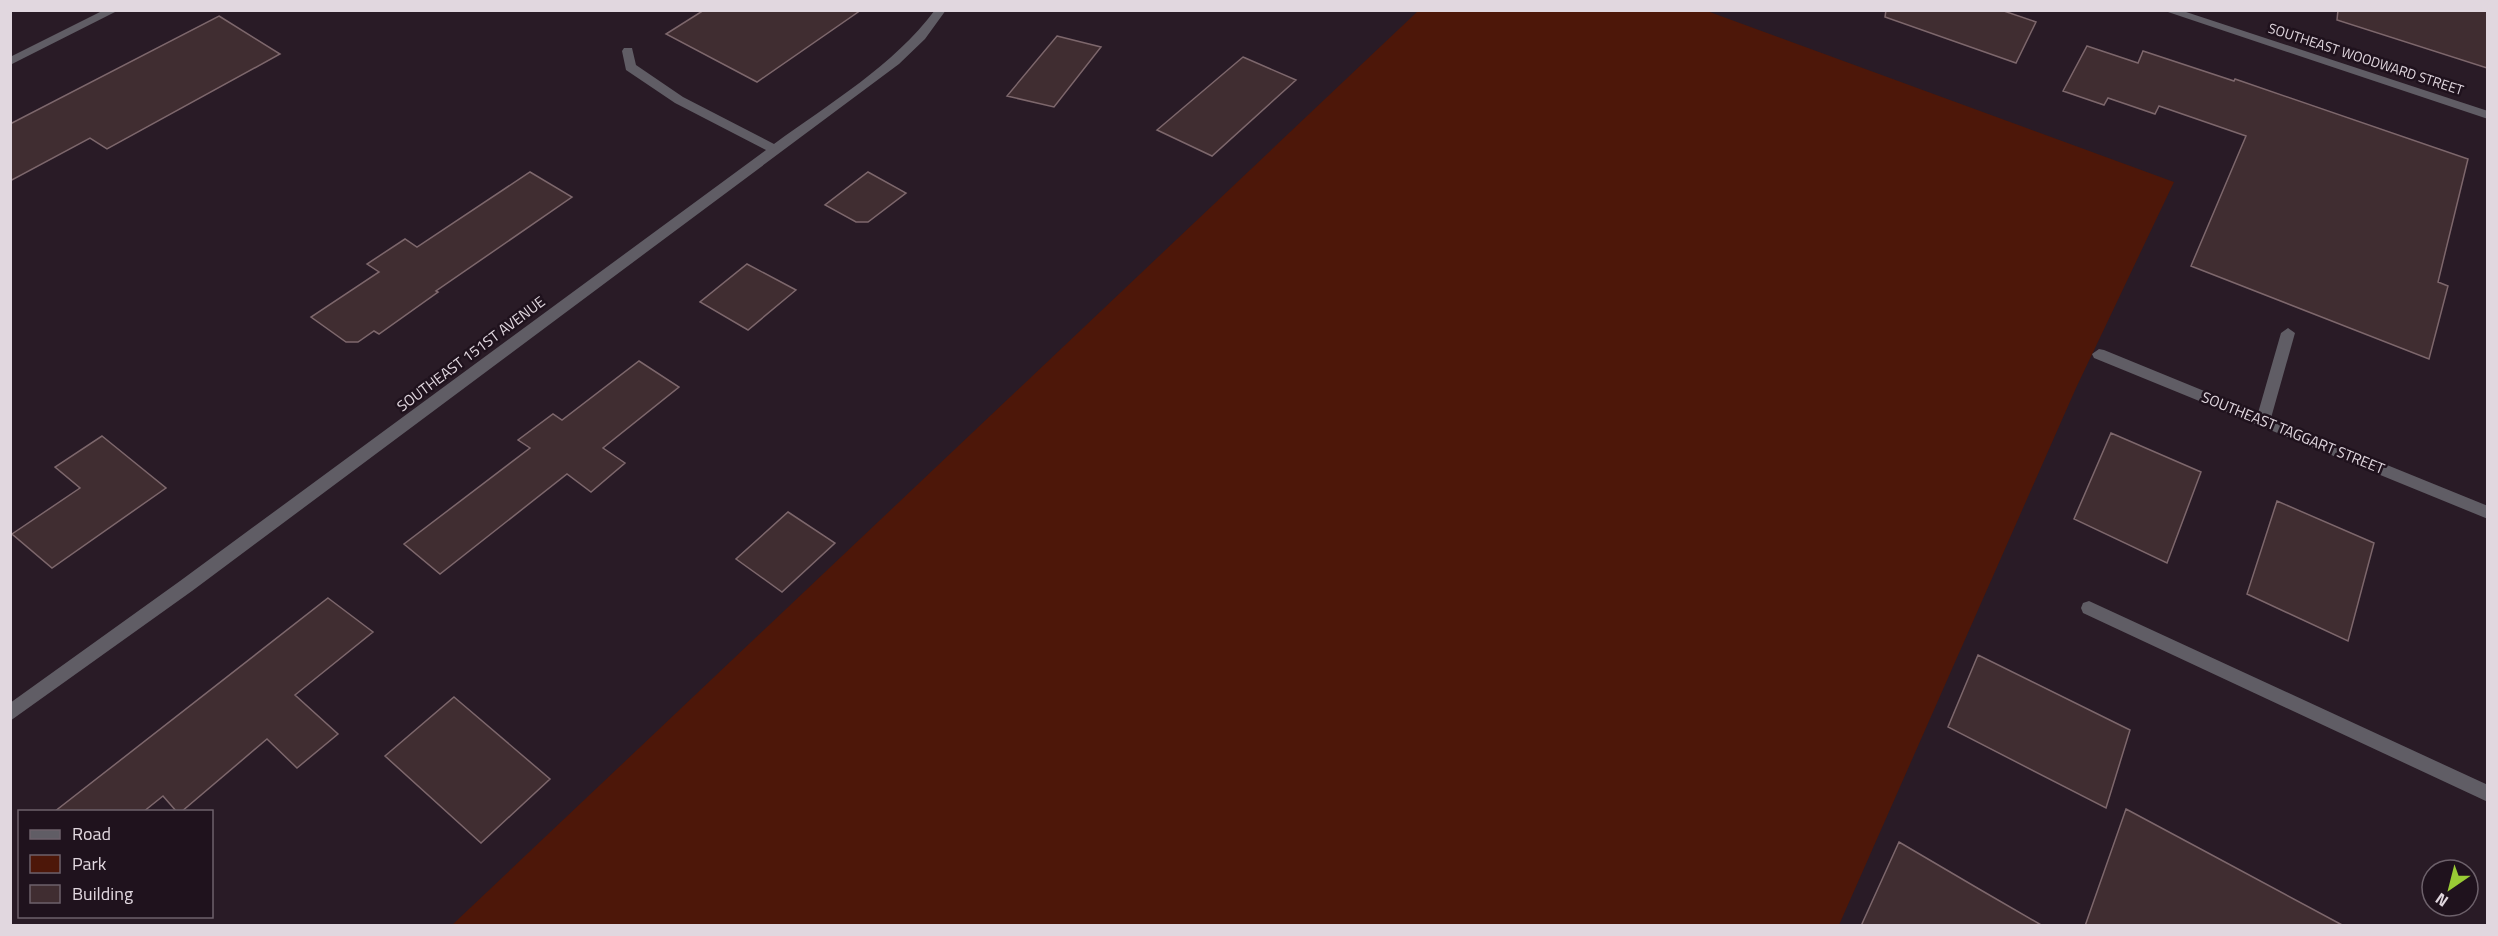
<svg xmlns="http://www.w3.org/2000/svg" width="2498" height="936" viewBox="0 0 2498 936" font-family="'Titillium Web',sans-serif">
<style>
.green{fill:#4d1709}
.building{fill:#402d31;stroke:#7d676c;stroke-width:1.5}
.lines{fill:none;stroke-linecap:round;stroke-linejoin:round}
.minor{fill:#605d65;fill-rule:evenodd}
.labels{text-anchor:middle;stroke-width:5;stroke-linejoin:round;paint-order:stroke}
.far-street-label{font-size:14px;fill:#e1d7df;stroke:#1f121d}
.street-label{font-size:15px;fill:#e1d7df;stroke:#1f121d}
</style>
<rect width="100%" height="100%" fill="#291b26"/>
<path class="green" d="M1418 11H1707L2174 182 2076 388 1839 925 451 926Z"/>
<path class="building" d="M704 10H861L757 82 666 34Z
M1886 10H2001L2036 22 2016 63 1885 17Z
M2338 10H2487V68L2337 20Z
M219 16 280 54 107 149 90 138 10 181V124Z
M1057 36 1101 47 1054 107 1007 96Z
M2087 46 2138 63 2143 51 2234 81 2235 79 2468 159 2438 282 2448 286 2429 359 2191 266 2246 136 2159 106 2155 114 2108 98 2104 105 2063 91Z
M1243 57 1296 80 1212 156 1157 130Z
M530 172 572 197 436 291 438 292 379 334 374 331 358 342H346L311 317 379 272 367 264 405 239 417 247Z
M868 172 906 193 868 222H856L825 205Z
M747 264 796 290 748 330 700 302Z
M639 361 679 387 603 448 625 463 591 492 567 474 440 574 404 544 530 448 518 440 553 414 562 420Z
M2111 433 2201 472 2167 563 2074 519Z
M102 436 166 488 52 568 12 534 80 488 55 467Z
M2277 501 2374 543 2348 641 2247 594Z
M788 512 835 543 782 592 736 559Z
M328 598 373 632 295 695 338 734 297 768 267 739 181 812H177L163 796 143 812H54Z
M1978 655 2130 730 2106 808 1948 727Z
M454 697 550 779 481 843 385 756Z
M2126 809 2210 854 2344 926H2085Z
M1899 842 1979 889 2043 926H1861Z"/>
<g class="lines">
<path class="minor" d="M104 10H119L10 65V57Z
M935 10H946L925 39 899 64 192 591 10 721V703L180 581 766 150 675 103 626 70 622 51 624 48H632L636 65 683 97 774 144C830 103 893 66 935 10Z
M2162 10H2180L2488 111V119Z
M2288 328 2295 333 2271 418 2488 506V519L2094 358 2092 354 2099 349 2104 350 2258 413 2281 333Z
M2089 601 2488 785V802L2083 613 2081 608 2083 603Z"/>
</g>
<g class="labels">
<g class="far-street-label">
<text transform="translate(2366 59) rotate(18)" y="5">SOUTHEAST WOODWARD STREET</text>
</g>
<g class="street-label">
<text transform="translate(471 354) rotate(-37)" y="5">SOUTHEAST 151ST AVENUE</text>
<text transform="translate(2293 433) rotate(22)" y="5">SOUTHEAST TAGGART STREET</text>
</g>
</g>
<rect width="2498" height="936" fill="none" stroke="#e1d7df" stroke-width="24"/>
<rect x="18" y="810" width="195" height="108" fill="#1f121d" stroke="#6d616b" stroke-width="1.5"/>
<rect x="30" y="830" width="30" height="9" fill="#605d65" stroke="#6d616b" stroke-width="1.5"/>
<text x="72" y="840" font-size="18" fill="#e1d7df">Road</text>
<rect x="30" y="855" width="30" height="18" fill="#4d1709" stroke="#6d616b" stroke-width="1.5"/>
<text x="72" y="870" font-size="18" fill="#e1d7df">Park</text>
<rect x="30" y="885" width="30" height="18" fill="#402d31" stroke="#6d616b" stroke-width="1.5"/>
<text x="72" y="900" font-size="18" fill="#e1d7df">Building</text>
<g transform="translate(2450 888) rotate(215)"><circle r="28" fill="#1f121d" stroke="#6d616b" stroke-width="1.5"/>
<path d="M0-4.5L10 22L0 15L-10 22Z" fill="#99cb35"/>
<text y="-9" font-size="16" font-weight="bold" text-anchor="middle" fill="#e1d7df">N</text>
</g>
</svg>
